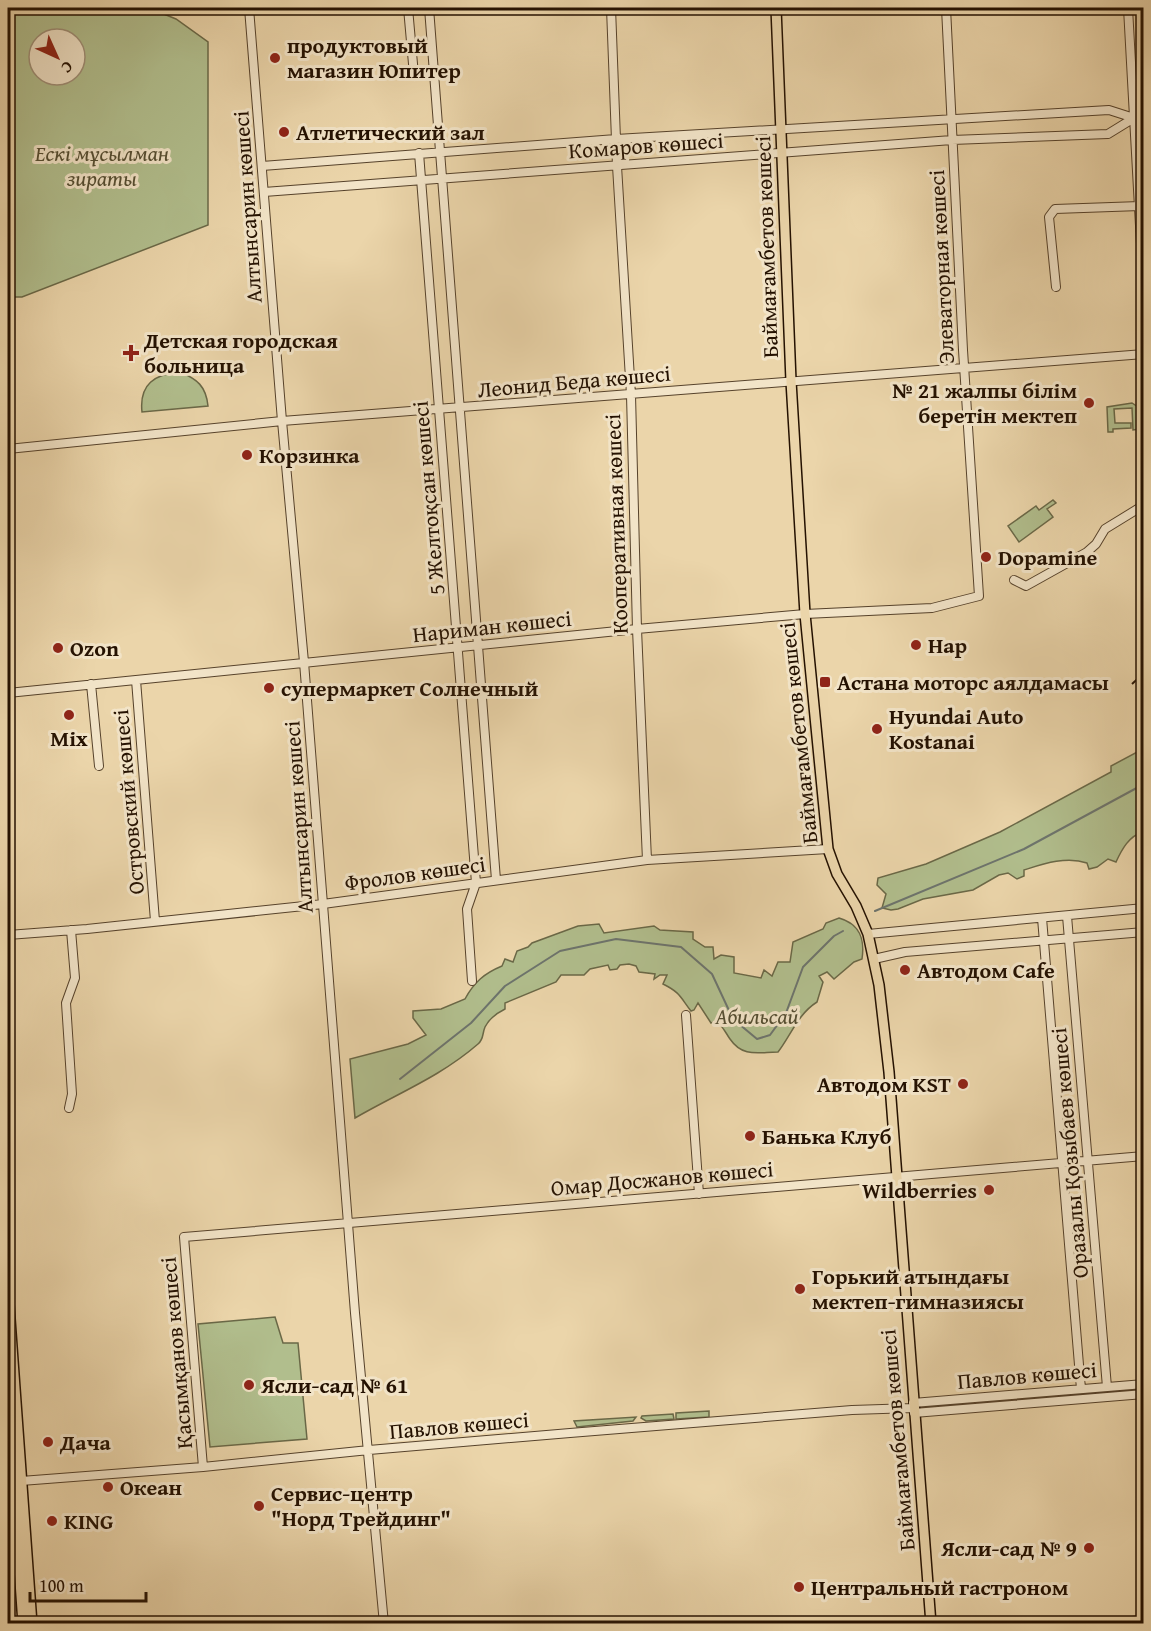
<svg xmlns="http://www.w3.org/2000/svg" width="1151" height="1631" viewBox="0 0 1151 1631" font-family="'Gentium Book Plus',serif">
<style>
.green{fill:#b1be8d;stroke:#6a6847;stroke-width:1.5;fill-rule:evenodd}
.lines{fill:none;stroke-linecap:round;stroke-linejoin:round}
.stream{stroke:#6d746d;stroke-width:2}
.minor-casing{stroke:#56422b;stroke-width:10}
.major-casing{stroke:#241101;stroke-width:12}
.minor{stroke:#f2e4c8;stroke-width:8}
.major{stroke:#ebd5aa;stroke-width:9}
.rail{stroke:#241101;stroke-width:2;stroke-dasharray:10 10;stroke-linecap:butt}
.poi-dot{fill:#8f2418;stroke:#f2e4c8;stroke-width:2}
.labels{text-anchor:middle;stroke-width:6;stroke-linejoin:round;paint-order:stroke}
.poi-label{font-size:22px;font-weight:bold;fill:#241101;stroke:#f2e4c8;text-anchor:start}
.street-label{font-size:22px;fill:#241101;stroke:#f2e4c8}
.park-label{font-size:22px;font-style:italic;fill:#554e32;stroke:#f2e4c8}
</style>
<rect width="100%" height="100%" fill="#ebd5aa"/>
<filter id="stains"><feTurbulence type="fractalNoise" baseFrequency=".00333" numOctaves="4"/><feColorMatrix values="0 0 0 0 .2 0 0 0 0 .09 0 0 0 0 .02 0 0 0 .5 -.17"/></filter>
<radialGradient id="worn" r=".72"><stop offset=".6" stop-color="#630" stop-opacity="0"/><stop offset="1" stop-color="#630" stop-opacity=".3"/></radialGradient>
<path class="green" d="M8 8H149L176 19 208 42V225L22 297H8ZM39 39H75V75H39Z
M180 372C197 379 206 386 208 406L142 412C139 384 155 374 180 372Z
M1132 403 1138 407 1140 429 1133 430 1132 408 1114 409 1115 423H1131V428L1113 429V432H1108L1107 407Z
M1053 500 1056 503 1047 509 1053 517 1019 542 1008 526 1036 506 1039 510Z
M1143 739V832C1129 836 1122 849 1116 862L1108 859 1097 867 1089 869 1087 863C1066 856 1043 864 1024 870V876L1017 879 1008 873 999 875 973 890 923 899 898 909 891 910 882 908 886 894 877 885 878 878 926 864 1000 832 1111 772V766L1143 749 1139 742Z
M839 918C860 924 865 939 862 959L854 962 834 979 827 972 819 976 823 982 817 1002C798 1014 791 1035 778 1052 759 1052 743 1058 730 1039 725 1032 723 1026 716 1021L711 1023 698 1003 694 1010 691 1011C680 997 681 993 663 984L667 975H660L654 979 655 974 639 972 636 966 629 964 620 965 617 969 610 970 608 965 590 969 584 975H561L556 982 505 1003V1009C497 1013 489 1019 485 1027 482 1034 484 1039 478 1044 440 1077 398 1093 355 1118L350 1059 408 1044 426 1035 413 1018V1011L441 1009 465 999C474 982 485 973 502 966L505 959 513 962 517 951 528 947 532 943 578 926 599 924 604 933 654 926 660 930 693 932V939L705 947H713L714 959 721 955 734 957V973L761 978 764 970 772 976 778 962H790L793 942 823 929 826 923Z
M275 1317 283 1343H298L307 1439 210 1447 198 1324Z
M709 1411V1417L676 1419V1413Z
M673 1414 674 1419 646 1421 641 1418 642 1416Z
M636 1417 633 1421 577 1427 574 1421Z"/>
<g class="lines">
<path class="stream" d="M875 911 1024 849 1144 784
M400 1079 471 1023 505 986 560 951 616 939 681 947 712 974 733 1019 757 1039 770 1035 786 1013 803 967 834 936 843 931"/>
<defs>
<path id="minor" d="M249 8 282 421 304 662 355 1313 384 1624
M408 8 414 75 435 73
M429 8 496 880
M611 8 617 166 631 395 637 629 647 860
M1128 8 1144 298
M419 153 476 883 467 909 472 981
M262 166 616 139 1109 110 1134 118 1144 117
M264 192 952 140 1108 134 1134 118
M1056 287 1049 217 1055 209 1140 206
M8 449 282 421 1144 354
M1014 580 1026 586 1087 552 1096 544 1105 529 1144 505
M136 680 155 921
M91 684 99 766
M8 693 637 629 805 614 932 608 979 596 963 350 946 8
M1067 916 1107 1387
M1042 918 1081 1389
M868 934 1144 908
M8 935 87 929 323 904 647 860 828 849
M874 959 905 952 1144 932
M686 1015 699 1194
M69 1108 72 1094 66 1003 75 978 71 930
M913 1403 1144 1384
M914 1413 1144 1394
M203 1467 184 1237 1144 1156
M8 1482 203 1467 369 1450 570 1433 852 1410 913 1408
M1096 1624 1144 1620"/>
<path id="major" d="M776 8 791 381 805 614 828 849 837 874 856 906 868 934 879 985 889 1072 931 1624
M8 1291 32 1624
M8 1411 23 1624"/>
</defs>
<use href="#minor" class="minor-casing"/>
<use href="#major" class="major-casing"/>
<use href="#minor" class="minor"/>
<use href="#major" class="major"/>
<path class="rail" d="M1132 684 1144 673"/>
</g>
<g class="poi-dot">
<circle cx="275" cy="58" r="6"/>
<circle cx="284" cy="132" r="6"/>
<path d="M128 344h6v6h6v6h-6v6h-6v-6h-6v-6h6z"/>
<circle cx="1089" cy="403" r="6"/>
<circle cx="247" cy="455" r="6"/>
<circle cx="986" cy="557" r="6"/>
<circle cx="916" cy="645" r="6"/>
<circle cx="58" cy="648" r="6"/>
<rect x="819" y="676" width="12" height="12" rx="3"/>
<circle cx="269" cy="688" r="6"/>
<circle cx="69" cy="715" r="6"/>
<circle cx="877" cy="729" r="6"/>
<circle cx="905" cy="970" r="6"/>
<circle cx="963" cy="1084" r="6"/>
<circle cx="750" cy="1136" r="6"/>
<circle cx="989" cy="1190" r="6"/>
<circle cx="800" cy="1289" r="6"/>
<circle cx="249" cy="1385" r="6"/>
<circle cx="48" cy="1442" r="6"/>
<circle cx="108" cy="1487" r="6"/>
<circle cx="259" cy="1506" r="6"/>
<circle cx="52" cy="1521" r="6"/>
<circle cx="1089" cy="1548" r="6"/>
<circle cx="799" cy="1587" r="6"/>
</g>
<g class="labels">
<g class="poi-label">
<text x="287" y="53">продуктовый<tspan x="287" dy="25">магазин Юпитер</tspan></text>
<text x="296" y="140">Атлетический зал</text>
<text x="144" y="348">Детская городская<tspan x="144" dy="25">больница</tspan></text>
<text x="1077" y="398" text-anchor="end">№ 21 жалпы білім<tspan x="1077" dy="25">беретін мектеп</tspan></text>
<text x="259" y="463">Корзинка</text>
<text x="998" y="565">Dopamine</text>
<text x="928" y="653">Нар</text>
<text x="70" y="656">Ozon</text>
<text x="837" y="690">Астана моторс аялдамасы</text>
<text x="281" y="696">супермаркет Солнечный</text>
<text x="889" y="724">Hyundai Auto<tspan x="889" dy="25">Kostanai</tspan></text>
<text x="69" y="746" text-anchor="middle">Mix</text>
<text x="917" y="978">Автодом Cafe</text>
<text x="951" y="1092" text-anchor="end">Автодом KST</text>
<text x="762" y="1144">Банька Клуб</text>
<text x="977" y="1198" text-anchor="end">Wildberries</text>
<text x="812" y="1284">Горький атындағы<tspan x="812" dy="25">мектеп-гимназиясы</tspan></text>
<text x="261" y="1393">Ясли-сад № 61</text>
<text x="60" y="1450">Дача</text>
<text x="120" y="1495">Океан</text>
<text x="271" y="1501">Сервис-центр<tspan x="271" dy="25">"Норд Трейдинг"</tspan></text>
<text x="64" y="1529">KING</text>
<text x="1077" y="1556" text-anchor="end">Ясли-сад № 9</text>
<text x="811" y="1595">Центральный гастроном</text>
</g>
<g class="street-label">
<text transform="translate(646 145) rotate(-4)" y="8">Комаров көшесі</text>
<text transform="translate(247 207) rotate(-94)" y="8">Алтынсарин көшесі</text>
<text transform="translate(766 247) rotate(-92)" y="8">Баймағамбетов көшесі</text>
<text transform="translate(941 267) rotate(-93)" y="8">Элеваторная көшесі</text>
<text transform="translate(574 381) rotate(-5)" y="8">Леонид Беда көшесі</text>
<text transform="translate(428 498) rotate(-95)" y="8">5 Желтоқсан көшесі</text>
<text transform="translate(616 524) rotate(-92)" y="8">Кооперативная көшесі</text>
<text transform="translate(492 626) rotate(-6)" y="8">Нариман көшесі</text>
<text transform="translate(798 733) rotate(-96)" y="8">Баймағамбетов көшесі</text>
<text transform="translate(128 802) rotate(-95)" y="8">Островский көшесі</text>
<text transform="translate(298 817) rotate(-94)" y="8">Алтынсарин көшесі</text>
<text transform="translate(415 873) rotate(-8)" y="8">Фролов көшесі</text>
<text transform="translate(1069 1153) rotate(-95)" y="8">Оразалы Қозыбаев көшесі</text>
<text transform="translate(662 1178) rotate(-5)" y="8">Омар Досжанов көшесі</text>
<text transform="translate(176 1353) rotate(-95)" y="8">Қасымқанов көшесі</text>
<text transform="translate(1027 1375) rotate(-5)" y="8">Павлов көшесі</text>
<text transform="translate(459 1425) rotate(-5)" y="8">Павлов көшесі</text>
<text transform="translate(897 1440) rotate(-95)" y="8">Баймағамбетов көшесі</text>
</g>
<g class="park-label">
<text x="102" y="161">Ескі мұсылман<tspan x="102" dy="25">зираты</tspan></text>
<text x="757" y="1024">Абильсай</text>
</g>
</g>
<rect width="1151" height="1631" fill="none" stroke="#ebd5aa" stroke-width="30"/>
<rect x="9" y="9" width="1133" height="1613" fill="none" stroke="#241101" stroke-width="3"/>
<rect x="15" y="15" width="1121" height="1601" fill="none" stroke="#241101" stroke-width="1.5"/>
<g transform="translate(57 57) rotate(135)"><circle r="28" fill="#f2e4c8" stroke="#a09078" stroke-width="1.5"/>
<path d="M0-4.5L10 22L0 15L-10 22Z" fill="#8f2418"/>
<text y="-9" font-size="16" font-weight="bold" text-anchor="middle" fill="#241101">С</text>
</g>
<path d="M30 1592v9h116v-9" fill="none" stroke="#241101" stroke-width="3"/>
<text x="39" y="1592" font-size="18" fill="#241101" stroke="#f2e4c8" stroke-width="4.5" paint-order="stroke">100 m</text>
<rect width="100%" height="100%" filter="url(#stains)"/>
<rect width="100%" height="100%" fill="url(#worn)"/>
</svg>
